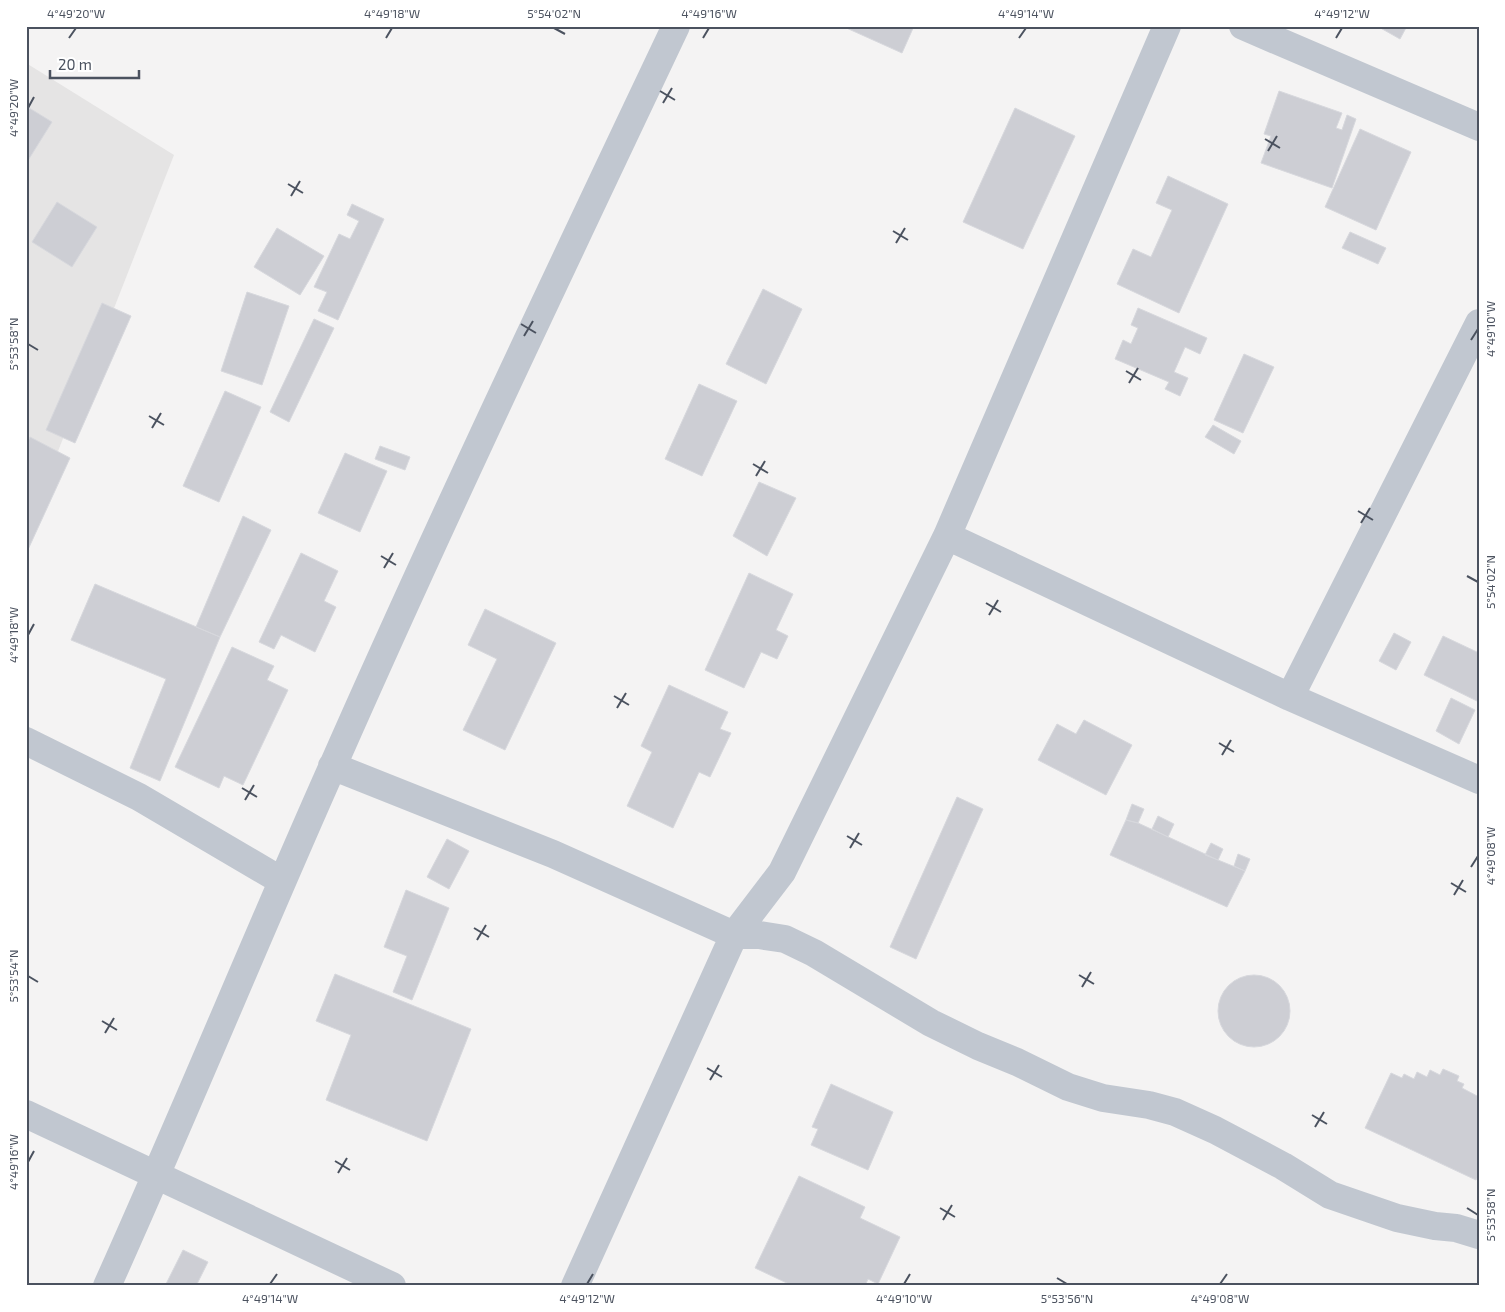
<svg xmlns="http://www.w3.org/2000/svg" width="1505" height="1312" viewBox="0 0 1505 1312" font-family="'Exo 2',sans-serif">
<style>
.education{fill:#e5e4e4}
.building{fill:#cdced4;stroke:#d7d8dd}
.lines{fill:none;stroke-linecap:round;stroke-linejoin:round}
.street{stroke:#c1c7d0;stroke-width:28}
.ticks{fill:none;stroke:#4b525f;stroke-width:2}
.neatline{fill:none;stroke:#4b525f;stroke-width:2}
.ticks-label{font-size:12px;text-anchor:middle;fill:#4b525f}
</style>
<rect width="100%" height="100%" fill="#f4f3f3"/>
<path class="education" d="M26 63 174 155 26 533Z"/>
<path class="building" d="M842 26H914L902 53Z
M1377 26H1407L1400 39Z
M1279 91 1342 113 1336 128 1342 130 1347 115 1356 119 1332 188 1261 163 1271 136 1264 134Z
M26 106 52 122 27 162H26Z
M1015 108 1075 136 1023 249 963 222Z
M1360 129 1411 152 1376 230 1325 207Z
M1168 176 1228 204 1179 313 1117 284 1133 249 1151 257 1172 210 1156 203Z
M57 202 97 227 72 267 32 242Z
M352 204 384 219 338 320 318 311 327 292 314 287 339 234 350 239 359 221 347 215Z
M277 228 324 256 300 295 254 267Z
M1350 232 1386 248 1378 264 1342 248Z
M763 289 802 309 766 384 726 364Z
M247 292 289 306 262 385 221 371Z
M102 303 131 316 75 443 46 430Z
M1138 308 1207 338 1200 354 1185 347 1174 372 1188 378 1180 396 1165 389 1169 382 1115 359 1123 340 1131 344 1138 328 1131 325Z
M314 319 334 328 289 422 270 412Z
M1244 354 1274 367 1243 433 1214 420Z
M699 384 737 401 702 476 665 459Z
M225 391 261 407 219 502 183 486Z
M1213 425 1241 441 1234 454 1205 437Z
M30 437 70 458 26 554V445Z
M380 446 410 457 405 470 375 459Z
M345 453 387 471 360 532 318 513Z
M759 482 796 498 767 556 733 536Z
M243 516 271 530 220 637 196 627Z
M301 553 338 571 324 601 336 607 315 652 281 635 274 649 259 642Z
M749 573 793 594 776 630 788 636 777 659 761 652 744 688 705 670Z
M95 584 220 637 160 781 130 768 166 679 71 640Z
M485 609 556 643 505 750 463 730 497 659 468 645Z
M1394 633 1411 642 1396 670 1379 661Z
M1443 636 1479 653V702L1424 675Z
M232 647 274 666 267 680 288 690 243 785 224 776 219 788 175 767Z
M669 685 728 712 720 729 731 733 710 777 699 772 673 828 627 806 652 752 641 746Z
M1451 698 1475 710 1459 744 1436 731Z
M1084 720 1132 745 1106 795 1038 760 1057 724 1076 734Z
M957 797 983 809 916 959 890 947Z
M1132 804 1144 809 1138 823 1126 820Z
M1158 816 1174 824 1168 837 1152 829Z
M1126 820 1138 823 1218 860 1245 871 1227 907 1110 855Z
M447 839 469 851 449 889 427 877Z
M1211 843 1223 849 1218 860 1205 855Z
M1238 854 1250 859 1245 871 1234 866Z
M406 890 449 908 412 1000 393 992 407 956 384 947Z
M335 974 471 1029 427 1141 326 1100 351 1035 316 1021Z
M1218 1011a36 36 0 1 1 72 0a36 36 0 1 1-72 0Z
M1443 1069 1459 1076 1457 1081 1464 1084 1462 1088 1479 1097V1175L1476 1180 1365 1128 1391 1073 1402 1078 1404 1074 1414 1079 1417 1072 1427 1077 1430 1070 1440 1075Z
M831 1084 893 1112 868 1170 811 1145 818 1129 812 1127Z
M799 1176 865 1207 860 1218 900 1237 878 1284 868 1279 865 1286H793L755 1268Z
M183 1250 208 1262 196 1286H165Z"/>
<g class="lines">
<path class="street" d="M1243 26 1479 127
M947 536 1290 697 1479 780
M1290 697 1479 323
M26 741 139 797 282 881
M332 766 553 854 734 935H759L785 939 814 953 931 1023 978 1046 1017 1062 1068 1087 1103 1098 1149 1105 1175 1112 1215 1130 1283 1166 1330 1195 1397 1218 1435 1226 1456 1228 1479 1235
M26 1114 392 1286
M107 1286C184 1115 255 941 331 770 441 520 559 273 676 26
M575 1286 734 935 782 872 947 536 1167 26"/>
</g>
<path class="ticks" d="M554 28 565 34M69 38 76 28M386 38 392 28M703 38 709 28M1019 38 1026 28M1336 38 1342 28M660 91 675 100M663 103 672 88M28 108 34 97M1265 139 1280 148M1268 151 1277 136M288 184 303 193M291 196 300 181M893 231 908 240M896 243 905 228M521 324 536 333M524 336 533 321M1471 340 1478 329M28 344 38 350M1126 371 1141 380M1129 383 1138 368M149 416 164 425M152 428 161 413M753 464 768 473M756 476 765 461M1358 511 1373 520M1361 523 1370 508M381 556 396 565M384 568 393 553M1467 576 1478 582M986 603 1001 612M989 615 998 600M28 635 34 624M614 696 629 705M617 708 626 693M1219 743 1234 752M1222 755 1231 740M242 788 257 797M245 800 254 785M847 836 862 845M850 848 859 833M1471 867 1478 856M1451 883 1466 892M1454 895 1463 880M474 928 489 937M477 940 486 925M1079 975 1094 984M28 976 38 982M1082 987 1091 972M102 1021 117 1030M105 1033 114 1018M707 1068 722 1077M710 1080 719 1065M1312 1115 1327 1124M1315 1127 1324 1112M335 1161 350 1170M28 1162 34 1151M338 1173 347 1158M940 1208 955 1217M1467 1208 1478 1215M943 1220 952 1205M1057 1278 1067 1284M270 1284 277 1274M587 1284 593 1274M904 1284 910 1274M1220 1284 1227 1274"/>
<rect width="1505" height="1312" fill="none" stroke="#ffffff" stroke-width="55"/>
<path d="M50 70v8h89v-8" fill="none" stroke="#4b525f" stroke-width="2.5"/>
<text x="58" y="70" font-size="15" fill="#4b525f" stroke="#ffffff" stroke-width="4" paint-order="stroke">20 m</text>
<rect x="28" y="28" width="1450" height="1256" class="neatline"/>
<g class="ticks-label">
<text x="76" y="18">4°49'20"W</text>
<text x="392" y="18">4°49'18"W</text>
<text x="554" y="18">5°54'02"N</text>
<text x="709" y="18">4°49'16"W</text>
<text x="1026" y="18">4°49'14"W</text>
<text x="1342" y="18">4°49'12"W</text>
<text transform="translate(14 108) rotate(-90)" y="4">4°49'20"W</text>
<text transform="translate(1491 329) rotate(-90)" y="4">4°49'10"W</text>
<text transform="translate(14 344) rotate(-90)" y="4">5°53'58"N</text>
<text transform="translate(1491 582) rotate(-90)" y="4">5°54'02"N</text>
<text transform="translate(14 635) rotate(-90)" y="4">4°49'18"W</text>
<text transform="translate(1491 856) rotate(-90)" y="4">4°49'08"W</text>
<text transform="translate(14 976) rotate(-90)" y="4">5°53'54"N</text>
<text transform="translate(14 1162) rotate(-90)" y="4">4°49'16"W</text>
<text transform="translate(1491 1215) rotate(-90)" y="4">5°53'58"N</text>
<text x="270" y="1303">4°49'14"W</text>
<text x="587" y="1303">4°49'12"W</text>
<text x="904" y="1303">4°49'10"W</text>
<text x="1067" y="1303">5°53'56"N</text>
<text x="1220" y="1303">4°49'08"W</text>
</g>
</svg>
